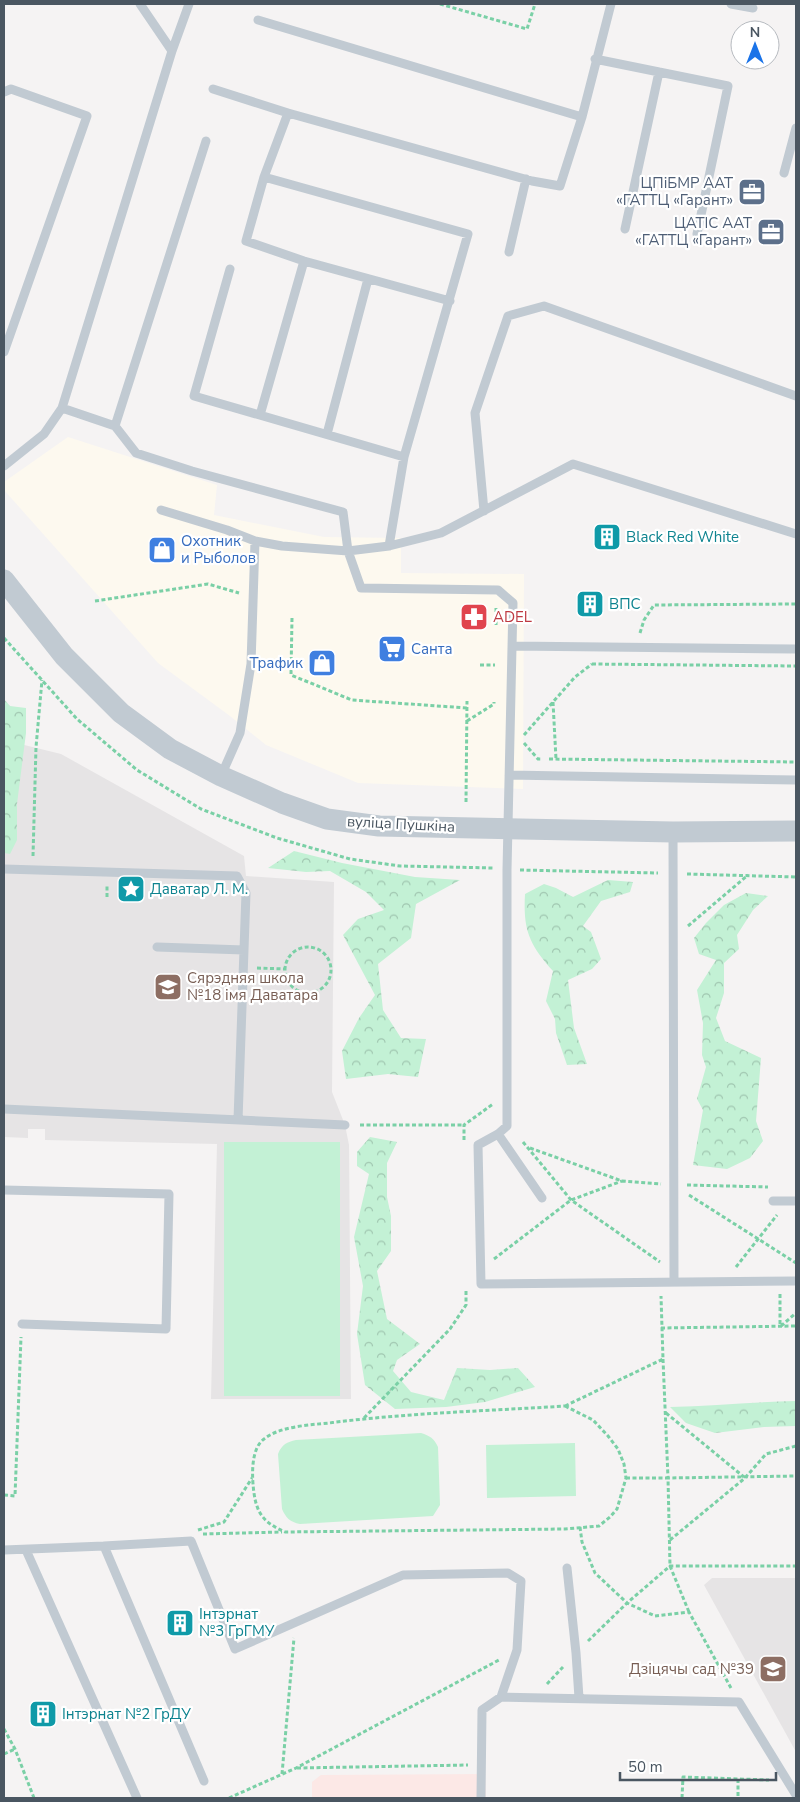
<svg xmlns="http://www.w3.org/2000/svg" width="800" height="1802" viewBox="0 0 800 1802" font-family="'Nunito Sans',sans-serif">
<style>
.commercial{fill:#fdf9ef}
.education{fill:#e6e4e5}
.medical{fill:#fce8e6}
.grass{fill:#c3f1d5}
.forest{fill:url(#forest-crowns)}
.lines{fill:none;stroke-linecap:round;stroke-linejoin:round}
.path{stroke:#7ad0a6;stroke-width:3;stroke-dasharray:4 2.5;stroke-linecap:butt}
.service{stroke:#c1cad2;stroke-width:9}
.tertiary{stroke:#c1cad2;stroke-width:21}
.labels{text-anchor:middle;stroke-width:4.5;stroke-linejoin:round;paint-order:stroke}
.service-label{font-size:15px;fill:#4e5e75;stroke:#fff;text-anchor:end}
.culture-label{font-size:15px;fill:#0d838f;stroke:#fff;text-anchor:start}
.shop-label{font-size:15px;fill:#366cbe;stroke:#fff;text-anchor:start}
.health-label{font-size:15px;fill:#be3a42;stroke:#fff;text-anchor:start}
.street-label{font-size:15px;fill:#4a5661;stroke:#fff}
.education-label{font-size:15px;fill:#785e54;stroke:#fff;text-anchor:start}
</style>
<defs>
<pattern id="forest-crowns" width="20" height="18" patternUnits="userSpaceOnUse" patternTransform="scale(1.25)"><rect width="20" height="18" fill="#c3f1d5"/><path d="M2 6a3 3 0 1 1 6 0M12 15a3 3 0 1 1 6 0" fill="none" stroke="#a0c6b0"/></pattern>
</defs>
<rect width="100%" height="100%" fill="#f5f3f3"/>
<path class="commercial" d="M68 437 217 485 214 515 324 537 401 538V573L524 574 523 789 358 783 266 745 230 716 158 663 4 490V482Z"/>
<path class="education" d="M4 740 61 754 244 856 246 876 334 882 332 1092 345 1125 349 1145 351 1399H211L217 1144 45 1140V1129H28V1138L4 1137Z
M712 1578H796V1752L704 1585Z"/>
<path class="medical" d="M485 1774 486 1798H312V1782L321 1775Z"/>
<path class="grass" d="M224 1142H340V1396H224Z
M421 1433C430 1436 434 1438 438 1447L440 1505 433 1516 300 1524C290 1522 286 1518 282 1509L278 1454C282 1444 287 1442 296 1440Z
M575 1443 576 1496 487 1498 486 1445Z"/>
<path class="forest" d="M4 699 10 706 26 708V733L17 804V840L10 854 4 853Z
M294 851 342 863 415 877 460 880 416 904 411 938 378 964 383 1010 401 1038 426 1039 418 1077 388 1074 346 1079 342 1051 359 1018 375 995 343 935 358 919 384 910 366 892 330 871 306 872 268 868Z
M608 880 633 882 630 892 601 901 583 926 591 932 601 959 592 969 568 980 574 1028 587 1064 567 1065 556 1033 555 1019 546 1001 553 971C529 944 523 930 525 894L544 884 556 888 573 897Z
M746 893 768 896 753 910 737 935 739 949 724 963V993L716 1018 725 1041 761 1058 756 1121 763 1141 750 1158 727 1169 693 1165 703 1110 697 1099 706 1067 702 1055 703 1023 697 990 716 960 699 954 694 938 706 923 724 905Z
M370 1137 397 1142 387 1163V1197L391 1216V1251L377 1271 387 1319 420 1344 397 1360 393 1371 411 1392 444 1400 457 1368 490 1370 518 1368 535 1387 485 1402 446 1407 395 1409 365 1385 357 1334 363 1286 354 1237 369 1174 357 1166V1152Z
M796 1401V1426L764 1427 715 1433 686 1423 670 1407C712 1406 754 1402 796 1401Z"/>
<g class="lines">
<path class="path" d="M440 4 527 29 535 4
M95 601 208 584 239 593
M292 618 291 675 352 700 467 708
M496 625V607
M640 633 644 620 654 605 796 604
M4 638 77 719 137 770 201 809 277 838 350 859 400 866 493 868
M592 664 796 666
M480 665H495
M553 702 556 759
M467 721 494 704V702
M524 735 575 677 592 664
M524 743 538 759H541
M549 759 796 762
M466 802 467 701
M33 856 36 747 42 680
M520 870 658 873
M687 874 796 877
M107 897V885
M688 926 748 875
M285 970a23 23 0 1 1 46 0a23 23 0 1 1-46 0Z
M257 968 285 969
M360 1125H464
M464 1140V1125L493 1104
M523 1142 571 1200 660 1262
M530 1148 622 1181 661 1184
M687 1185 768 1187
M689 1195 796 1263
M494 1259 571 1200 622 1181
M736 1267 777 1215
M780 1294V1326
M781 1326 796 1313
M661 1328 796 1326
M663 1359 668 1478 796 1476
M565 1406 593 1420 608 1436 618 1449 624 1464 626 1478 617 1509 610 1517 599 1526 565 1529 285 1532C265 1523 257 1515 254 1493 252 1479 250 1449 264 1439 280 1426 310 1425 329 1423 407 1413 486 1411 565 1406Z
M565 1406 663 1359 661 1296
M666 1413 744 1477
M364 1418 450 1329 466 1305V1289
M626 1478H668L670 1566 689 1612
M4 1495 15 1496 21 1337
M580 1527 582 1542 595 1573 627 1603 655 1616 689 1612 731 1688
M198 1530 224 1522 252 1478
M203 1534 282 1532
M670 1540 745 1478 766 1454 796 1446
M588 1641 627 1603 670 1566H796
M547 1684 563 1667
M4 1729 15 1749 34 1798
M4 1754 15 1749
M297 1768 468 1765
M282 1774 294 1638
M738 1779V1798
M229 1798 296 1768 499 1660
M682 1798 683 1777 769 1780"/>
<path class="service" d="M731 4 753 8
M258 20 582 117
M172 51 189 4
M595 59 728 86 697 234
M213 89 288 113
M4 92 11 89 87 116 4 352
M784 173 796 128
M264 177 246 241 304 261 450 301
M625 229 659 72
M509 252 526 179
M230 269 194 396 404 457
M62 408 115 426 136 453 192 471 343 512 348 551 361 588 498 590 513 603 507 870V1126L498 1134 478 1145 481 1284 796 1281
M260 415 304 261
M115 426 206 141
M327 434 368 279
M4 466 44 434 62 408 172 51 140 4
M161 510 227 530 255 541 282 546 348 551 389 546 441 533 573 464 796 534
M484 511 475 413 508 316 544 306 796 396
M389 546 404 457 468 234 264 177 288 113 532 181 560 186 582 117 611 4
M512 646 796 649
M509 775 796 780
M221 776 240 733 251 664 255 541
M673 832 674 1282
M4 869 237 876 246 893 238 1120
M157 947 244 950
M4 1109 345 1125
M498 1134 542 1198
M4 1190 169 1194 166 1329 22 1324
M773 1201H796
M104 1546 191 1541 235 1649 403 1575 508 1573 521 1581 517 1650 501 1697
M4 1550 104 1546 204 1781
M26 1550 137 1798
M567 1568 576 1653 579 1698
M481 1798 482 1710 501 1697 739 1702 796 1795"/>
<path class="tertiary" d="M4 580 64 656 121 713 170 749 221 776 282 803 327 819 379 826 673 832 796 831"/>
</g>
<defs>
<symbol id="office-square" viewBox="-11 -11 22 22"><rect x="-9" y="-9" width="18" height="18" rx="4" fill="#5c6f8a" stroke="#fff"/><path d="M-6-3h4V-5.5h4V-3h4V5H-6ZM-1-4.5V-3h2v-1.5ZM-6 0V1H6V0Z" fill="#fff"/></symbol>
<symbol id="building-square" viewBox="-11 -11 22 22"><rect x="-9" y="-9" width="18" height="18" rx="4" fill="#0f9aa8" stroke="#fff"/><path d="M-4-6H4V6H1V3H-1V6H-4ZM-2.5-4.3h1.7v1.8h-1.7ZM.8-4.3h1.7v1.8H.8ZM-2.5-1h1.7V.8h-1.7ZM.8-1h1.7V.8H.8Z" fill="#fff"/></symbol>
<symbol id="shop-square" viewBox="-11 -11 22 22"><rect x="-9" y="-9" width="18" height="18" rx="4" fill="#3f7fe0" stroke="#fff"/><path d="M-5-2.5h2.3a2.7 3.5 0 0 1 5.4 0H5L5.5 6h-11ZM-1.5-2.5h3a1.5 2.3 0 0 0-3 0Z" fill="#fff"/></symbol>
<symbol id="pharmacy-square" viewBox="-11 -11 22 22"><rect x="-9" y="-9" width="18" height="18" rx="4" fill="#e0444e" stroke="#fff"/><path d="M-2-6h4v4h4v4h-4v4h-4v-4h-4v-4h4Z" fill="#fff"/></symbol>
<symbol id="supermarket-square" viewBox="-11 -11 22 22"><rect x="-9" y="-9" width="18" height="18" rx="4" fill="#3f7fe0" stroke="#fff"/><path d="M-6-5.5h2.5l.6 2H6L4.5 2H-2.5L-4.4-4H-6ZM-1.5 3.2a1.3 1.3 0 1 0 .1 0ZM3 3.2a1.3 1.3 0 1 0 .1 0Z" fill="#fff"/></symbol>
<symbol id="sight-square" viewBox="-11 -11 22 22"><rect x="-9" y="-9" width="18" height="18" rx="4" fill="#0f9aa8" stroke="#fff"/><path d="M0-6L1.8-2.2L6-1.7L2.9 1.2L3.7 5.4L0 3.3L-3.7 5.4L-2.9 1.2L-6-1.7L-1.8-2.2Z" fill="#fff"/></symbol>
<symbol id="school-square" viewBox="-11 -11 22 22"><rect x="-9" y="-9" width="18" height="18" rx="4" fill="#8d6e63" stroke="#fff"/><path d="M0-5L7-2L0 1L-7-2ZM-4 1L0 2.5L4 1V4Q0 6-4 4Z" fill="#fff"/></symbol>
</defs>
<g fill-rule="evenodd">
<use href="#office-square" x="736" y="176" width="32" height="32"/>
<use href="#office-square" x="755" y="216" width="32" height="32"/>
<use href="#building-square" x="591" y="521" width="32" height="32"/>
<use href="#shop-square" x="146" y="534" width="32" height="32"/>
<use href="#building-square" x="574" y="588" width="32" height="32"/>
<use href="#pharmacy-square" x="458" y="601" width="32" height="32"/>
<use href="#supermarket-square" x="376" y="633" width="32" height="32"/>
<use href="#shop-square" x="306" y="647" width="32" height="32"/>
<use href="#sight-square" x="115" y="873" width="32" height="32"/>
<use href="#school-square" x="152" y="971" width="32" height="32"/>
<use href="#building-square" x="164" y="1607" width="32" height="32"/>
<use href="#school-square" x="757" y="1653" width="32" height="32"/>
<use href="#building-square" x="27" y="1698" width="32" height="32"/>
</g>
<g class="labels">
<g class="service-label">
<text x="733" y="188">ЦПіБМР ААТ<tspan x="733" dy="17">«ГАТТЦ «Гарант»</tspan></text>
<text x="752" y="228">ЦАТІС ААТ<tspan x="752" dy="17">«ГАТТЦ «Гарант»</tspan></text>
</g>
<g class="culture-label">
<text x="626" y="542">Black Red White</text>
<text x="609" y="609">ВПС</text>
<text x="150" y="894">Даватар Л. М.</text>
<text x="199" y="1619">Інтэрнат<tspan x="199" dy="17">№3 ГрГМУ</tspan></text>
<text x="62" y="1719">Інтэрнат №2 ГрДУ</text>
</g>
<g class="shop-label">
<text x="181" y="546">Охотник<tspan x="181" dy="17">и Рыболов</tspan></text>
<text x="411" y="654">Санта</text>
<text x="303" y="668" text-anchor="end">Трафик</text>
</g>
<g class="health-label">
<text x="493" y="622">ADEL</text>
</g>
<g class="street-label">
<text transform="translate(401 824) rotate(3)" y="5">вуліца Пушкіна</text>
</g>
<g class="education-label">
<text x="187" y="983">Сярэдняя школа<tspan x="187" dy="17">№18 імя Даватара</tspan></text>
<text x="754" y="1674" text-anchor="end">Дзіцячы сад №39</text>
</g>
</g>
<rect width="800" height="1802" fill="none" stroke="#4a5661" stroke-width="10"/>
<g transform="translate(755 45)"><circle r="24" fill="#ffffff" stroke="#b7bbc0"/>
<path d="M0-4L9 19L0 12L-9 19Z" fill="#1a73e8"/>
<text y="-8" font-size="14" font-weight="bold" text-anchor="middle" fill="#4a5661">N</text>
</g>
<path d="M620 1772v8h156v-8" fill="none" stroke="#4a5661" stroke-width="2.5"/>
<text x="628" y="1772" font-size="15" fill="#4a5661" stroke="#ffffff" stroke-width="4" paint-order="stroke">50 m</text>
</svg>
